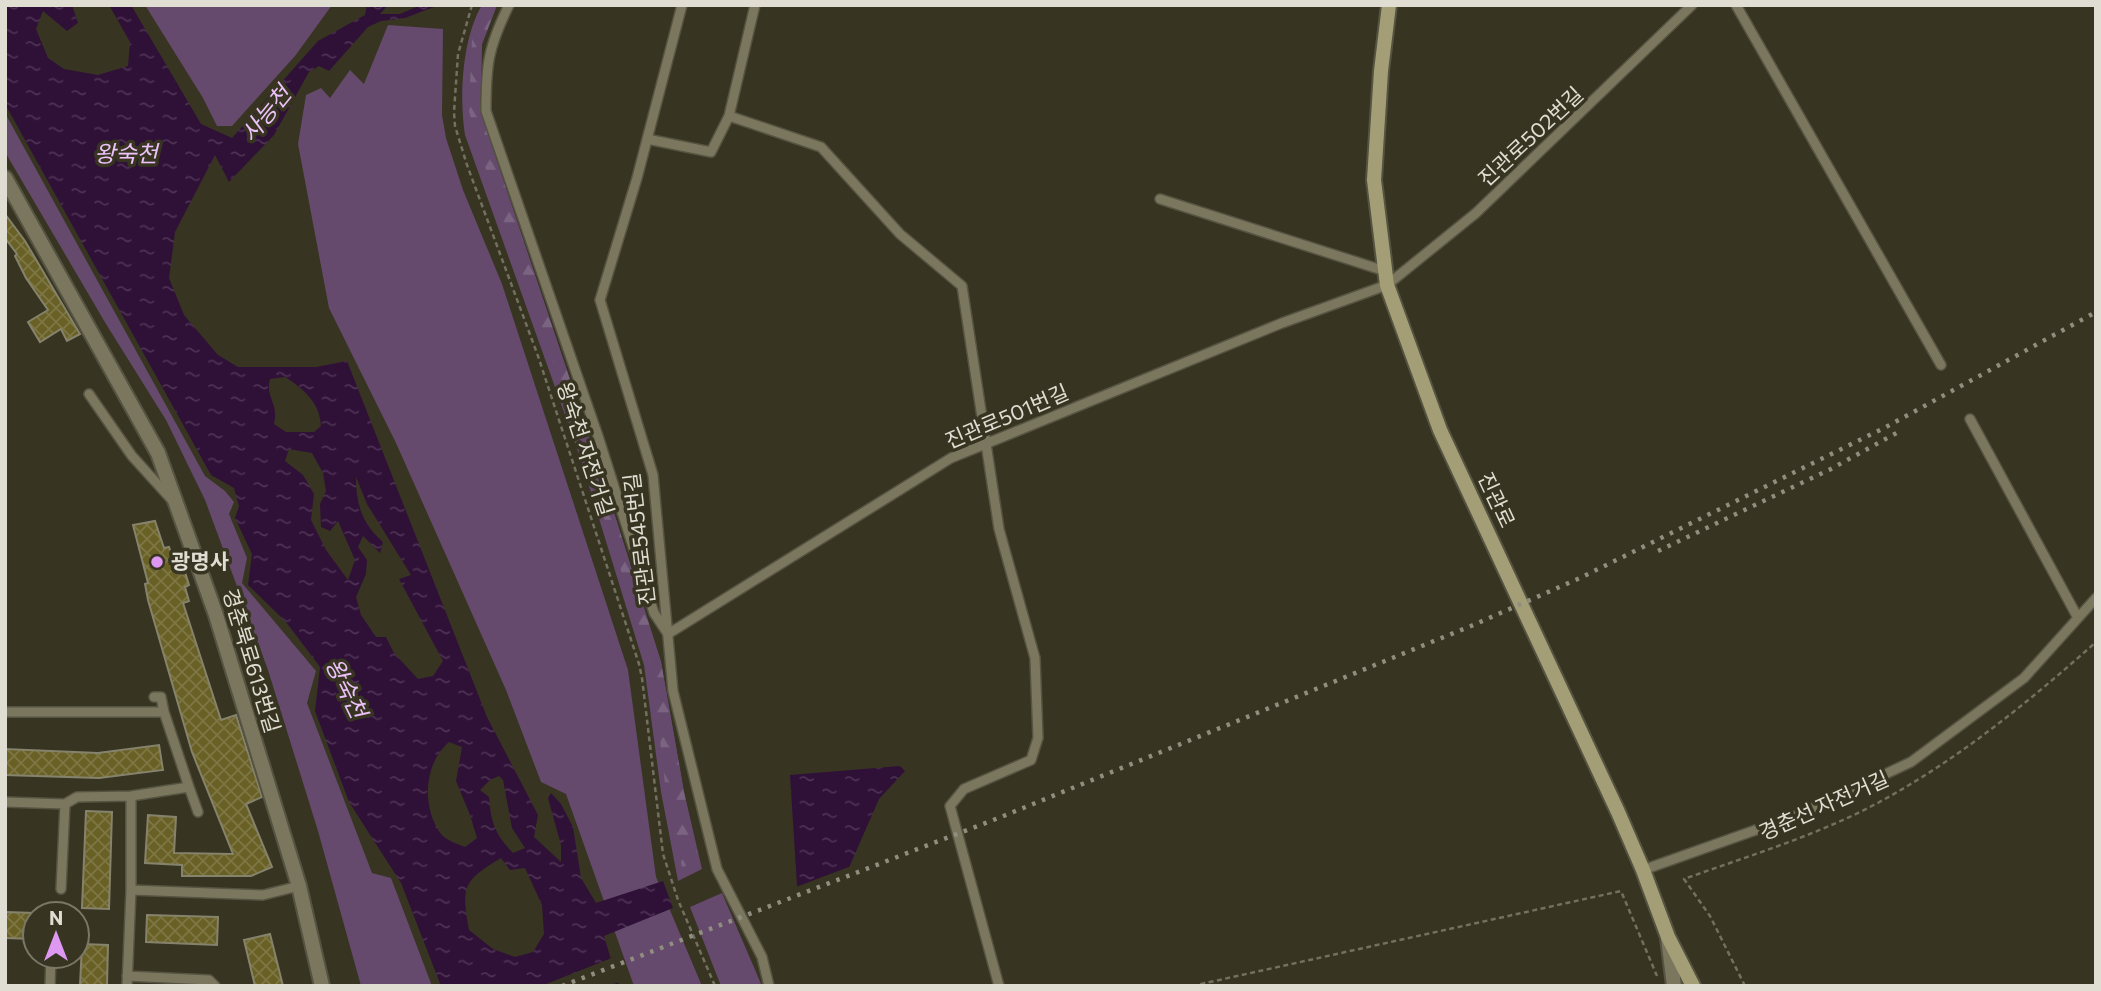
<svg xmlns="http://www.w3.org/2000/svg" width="2101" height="991" viewBox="0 0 2101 991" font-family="Commissioner,'Noto Sans KR',sans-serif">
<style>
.green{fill:#654a6d}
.forest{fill:url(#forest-firs)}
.water{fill:url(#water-ripples);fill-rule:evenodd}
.pier{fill:#373421}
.building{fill:url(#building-cross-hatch);stroke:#86836d;stroke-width:2}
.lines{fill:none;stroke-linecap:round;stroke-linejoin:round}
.lane-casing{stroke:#555341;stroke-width:12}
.street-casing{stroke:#555341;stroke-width:18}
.secondary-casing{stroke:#555341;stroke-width:18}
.path{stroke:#737060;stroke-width:2.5;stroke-dasharray:5 3.5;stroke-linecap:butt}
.lane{stroke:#7b775f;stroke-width:9}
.street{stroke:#7b775f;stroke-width:14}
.secondary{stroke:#a49e77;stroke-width:14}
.rail{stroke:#908e7f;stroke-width:4.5;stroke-dasharray:3.5 7;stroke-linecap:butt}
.poi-dot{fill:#de98f2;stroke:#373421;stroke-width:2.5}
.labels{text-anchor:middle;stroke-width:7;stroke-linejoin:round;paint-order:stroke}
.street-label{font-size:21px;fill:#e0ded2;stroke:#373421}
.poi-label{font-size:21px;font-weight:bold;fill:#e0ded2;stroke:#373421;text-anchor:start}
.water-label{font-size:23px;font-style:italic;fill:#edc2fa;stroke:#373421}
</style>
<defs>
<pattern id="forest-firs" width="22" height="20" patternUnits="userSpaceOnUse" patternTransform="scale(1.75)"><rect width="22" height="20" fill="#654a6d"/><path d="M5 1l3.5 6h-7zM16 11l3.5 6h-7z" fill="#7b6481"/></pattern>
<pattern id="water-ripples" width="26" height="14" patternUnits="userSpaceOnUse" patternTransform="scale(1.75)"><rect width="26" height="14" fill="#2f1037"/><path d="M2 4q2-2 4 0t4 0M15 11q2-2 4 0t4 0" fill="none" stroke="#4d3253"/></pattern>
<pattern id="building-cross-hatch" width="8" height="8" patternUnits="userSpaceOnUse" patternTransform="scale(1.75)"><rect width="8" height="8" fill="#696025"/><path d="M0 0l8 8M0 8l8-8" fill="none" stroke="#7e7644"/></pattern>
</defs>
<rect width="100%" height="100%" fill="#373421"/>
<path class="green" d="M145 5H332L295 56 232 126H217L203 98Z
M482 5H497L482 44 480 111 604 481 661 662 684 792 702 869 678 881 661 792 644 665 581 460 465 135C459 98 462 38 482 5Z
M388 25 443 29 442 115 446 138 463 190 502 284 628 670 656 877 702 986H634L566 794 541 782 506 690 396 443 329 308 298 144 306 95 321 88 330 98 350 70 364 84Z
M5 113 205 476 225 491 234 502 229 514 247 558 242 583 316 671 307 703 372 873 391 878 432 986H361L318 831 268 670 205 500 166 420 106 324 5 152Z
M722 893 762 986H721L690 907Z"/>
<path class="forest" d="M485 5H497L482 44 480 111 604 481 661 662 684 792 699 862 682 867 666 792 651 663 544 333 490 184 469 111 472 39Z"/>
<path class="water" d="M5 5H72L78 23 67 31 43 11 36 29 48 58 64 69 98 75 128 66 130 42 109 5H131L201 124 232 138 318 41 365 15 367 5H388L380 14H400L421 5H439L405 18 381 21 368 27 329 71 319 66 309 72 274 135 229 182 215 155 175 232 169 278 184 315 218 355 238 367H316L347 361 487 717 538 815 534 837 561 862V845L548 798 551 793 561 804 573 827 581 878 596 903 663 881 673 908 604 936 619 986H441L401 883 349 802 315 711 320 667 286 622 248 585 252 554 235 518 239 506 234 488 211 475 5 104ZM285 377C304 389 320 403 321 426L314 432H286L274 424C279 402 265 398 270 379ZM289 449 312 453 323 473 326 491 320 504 321 527 330 531 338 521 355 560 348 580 326 550 311 520 314 494 303 475 285 461ZM356 477 367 504 411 575 399 579 443 661 433 676 418 679 394 653 386 637H376L361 615 356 597 366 574 367 560 358 547 363 536 380 553 383 542C362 524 356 504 356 477ZM449 742 462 747 456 781 470 815 477 838 465 847C457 844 446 840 441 834 421 807 424 763 449 742ZM499 776 503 780 512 828 525 848 513 853C495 834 491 823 489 797L480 790 490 780ZM501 858 510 870 525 868 542 905 544 934 533 952 515 957 493 949 469 930C461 886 463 881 501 858Z
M900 766 905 771 879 799 837 895 798 901 790 775Z"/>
<path class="pier" d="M854 865 840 897 798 905 795 903 793 888Z
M614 957 621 981 610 986H541Z"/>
<path class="building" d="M5 214 25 241 80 334 67 341 61 329 40 342 28 322 48 310 26 278 15 256 17 254 5 238Z
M155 521 164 548 169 547 178 574 185 572 189 585 185 587 189 601 183 603 221 720 236 715 262 797 246 804 272 867 251 876H182V865L145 863 148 815 176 817 174 853 233 854 192 752 148 600 145 584 148 583 133 525Z
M159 745 163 770 99 778 5 775V749L98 753Z
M86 811 112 812 109 909 82 908Z
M5 912 35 913V939L5 938Z
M147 915 218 917 217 945 146 942Z
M270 934 283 986H255L244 940Z
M82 944 108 945 107 986H80Z"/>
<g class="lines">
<defs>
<path id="lane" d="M509 5C488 48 486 64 486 111L599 439 654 613 668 634 951 458 1282 323 1387 285 1476 213 1692 5
M682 5 637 178 600 300 653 475 673 691 717 869 762 957 769 986
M1736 5 1941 365
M729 116 821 147 900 234 962 286 999 529 1035 658 1038 738 1031 760 964 789 950 806 999 986
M647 139 711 152 729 116 755 5
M1160 199 1385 271
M89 394 132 456 172 500
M1970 419 2078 618
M154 697H161L164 712
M5 712H164L189 787
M5 802 65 804 77 797 131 796
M1643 870 1798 815 1911 762 2024 678 2096 598
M61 889 65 804
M131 890V796L189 787 198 812
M127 976 209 980 215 986
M50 986 51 956
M127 986 131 890 263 895 299 886"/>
<path id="street" d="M5 178 158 453 216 615 299 886 322 986
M1668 938 1674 986"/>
<path id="secondary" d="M1389 5 1381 71 1374 180 1387 285 1440 430 1618 812 1643 870 1668 937 1693 986"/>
</defs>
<use href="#lane" class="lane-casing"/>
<use href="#street" class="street-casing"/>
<use href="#secondary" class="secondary-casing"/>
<path class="path" d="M472 5 458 54 454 112 455 126 467 165 538 356 639 664 642 678 663 854 678 900 715 986
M1192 986 1621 891 1657 976
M1745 986 1710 916 1684 879C1754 854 1828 832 1892 795 1966 753 2032 699 2096 642"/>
<use href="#lane" class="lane"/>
<use href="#street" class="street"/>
<use href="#secondary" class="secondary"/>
<path class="rail" d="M1658 551 1829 470 1902 430
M562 986 1001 817 1471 626 1580 578 1886 427 2096 312"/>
</g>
<circle class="poi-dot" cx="157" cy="562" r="7"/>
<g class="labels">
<g class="street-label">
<text transform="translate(1531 137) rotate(-43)" y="7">진관로502번길</text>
<text transform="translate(1007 417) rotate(-23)" y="7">진관로501번길</text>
<text transform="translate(585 449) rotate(72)" y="7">왕숙천 자전거길</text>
<text transform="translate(1496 500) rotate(65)" y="7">진관로</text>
<text transform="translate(640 539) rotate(-97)" y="7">진관로545번길</text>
<text transform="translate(251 661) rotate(73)" y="7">경춘북로613번길</text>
<text transform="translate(1824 806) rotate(-24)" y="7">경춘선 자전거길</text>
</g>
<g class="poi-label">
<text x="171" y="569">광명사</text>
</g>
<g class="water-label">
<text transform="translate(266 114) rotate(-51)" y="8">사능천</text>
<text x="126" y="162">왕숙천</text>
<text transform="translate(346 688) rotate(64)" y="8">왕숙천</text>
</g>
</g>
<rect width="2101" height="991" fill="none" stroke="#e0ded2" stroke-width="14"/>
<g transform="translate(56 935)"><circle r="33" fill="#373421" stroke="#7b7868" stroke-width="2"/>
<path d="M0-5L12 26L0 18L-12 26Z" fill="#de98f2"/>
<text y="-10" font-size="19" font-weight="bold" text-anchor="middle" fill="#e0ded2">N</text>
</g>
</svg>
